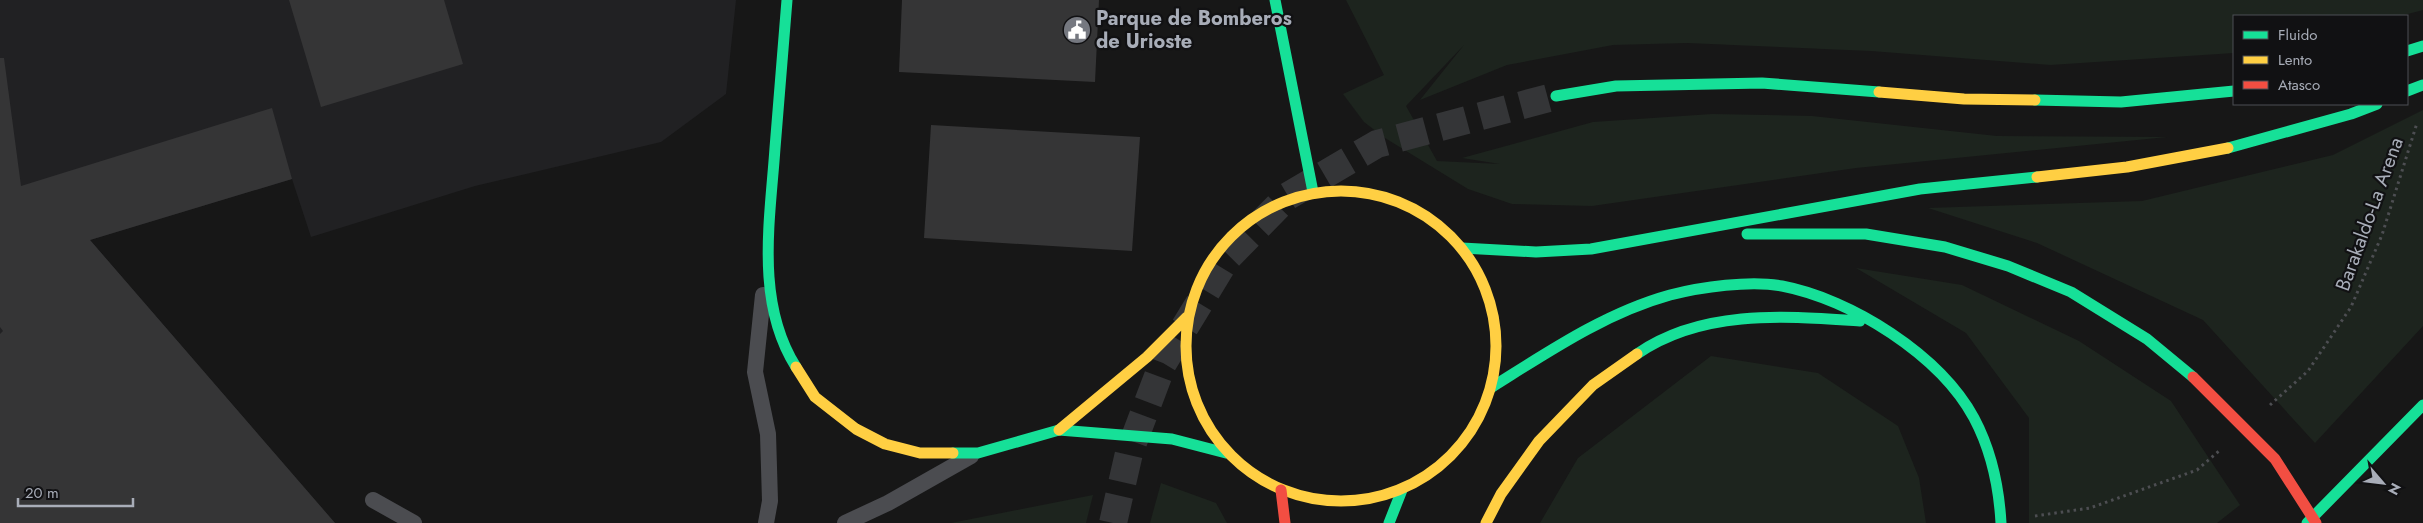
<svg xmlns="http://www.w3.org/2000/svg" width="2423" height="523" viewBox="0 0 2423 523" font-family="Jost,sans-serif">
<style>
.built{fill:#212123}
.green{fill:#1d241e}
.building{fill:#353536}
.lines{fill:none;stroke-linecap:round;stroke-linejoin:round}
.highway-tunnel{stroke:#343537;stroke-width:28;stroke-dasharray:28 14;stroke-linecap:butt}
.path{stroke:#4d4e52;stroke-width:3;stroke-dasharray:2.5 4;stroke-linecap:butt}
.lane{stroke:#4b4c50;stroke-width:16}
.fast{stroke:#16e098;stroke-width:11}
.slow{stroke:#ffcf43;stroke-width:11}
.jam{stroke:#f24e42;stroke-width:11}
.labels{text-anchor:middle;stroke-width:4.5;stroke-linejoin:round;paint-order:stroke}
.poi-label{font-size:20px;font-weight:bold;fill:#a8adb8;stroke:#111113;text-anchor:start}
.street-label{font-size:20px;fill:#a8adb8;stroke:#111113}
</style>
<rect width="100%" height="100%" fill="#171717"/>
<path class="built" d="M0 0H736L726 94 661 142 475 186 311 237 292 179 90 240 335 523H0Z"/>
<path class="green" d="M1346 0H2423V10L2400 16H2234V53L2050 65 1871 51 1687 43 1613 45 1507 65 1420 100 1464 45 1406 106 1437 161 1500 164 1462 158 1593 122 1712 114 1812 116 1997 136 2167 137 1856 168 1592 206 1512 204 1468 189 1385 138 1364 122 1343 94 1384 75Z
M2423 110V326L2315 443 2203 320 2037 243 1928 208 2142 201 2333 155Z
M1856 268 1962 285 2079 341 2171 401 2240 505 2217 523H2029V418L1966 333Z
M1711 356 1818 373 1898 426 1919 478 1926 523H1540L1578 458Z
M1161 483 1216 503 1227 523H1150Z
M1093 495 1086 523H950H951Z"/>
<path class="building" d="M289 0H444L463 64 321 107Z
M902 0H1099L1095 82 899 72Z
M0 58H4L21 186 272 108 292 179 90 240 335 523H0V334L3 331 0 327Z
M931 125 1140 137 1132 251 924 238Z"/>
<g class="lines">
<path class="highway-tunnel" d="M1113 523 1129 453 1163 363 1226 259 1288 196 1377 144 1556 96"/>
<path class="path" d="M2270 405 2308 371 2351 307 2382 235 2417 123
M2035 516 2090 508 2197 470 2219 451"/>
<path class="lane" d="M763 295 755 372 768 434 770 501 766 523
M373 500 414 523
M845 523 888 503 971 456"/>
<path class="fast" d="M787 0C783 49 779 99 775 148 770 221 755 302 796 367
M1275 0 1313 192
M2407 51 2423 46
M2407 91 2423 85
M1556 96 1616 86 1762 83 1879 92
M2035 100 2121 102 2234 91
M2228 148 2351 114 2377 104
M1747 234H1866L1945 247 2008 266 2071 292 2147 339 2193 377
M1462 248 1536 252 1591 249 1920 189 2037 177
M1637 354C1702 309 1785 316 1860 321
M1492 387C1548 352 1605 313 1670 295 1701 287 1750 280 1782 286 1851 299 1940 355 1974 418 1991 450 1999 487 2001 523
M953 453H978L1059 430 1172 439 1226 453
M1389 523 1402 490
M2307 523 2423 405"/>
<path class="slow" d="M1879 92 1964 99 2035 100
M2037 177 2127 167 2228 148
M1186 346a155 155 0 1 1 310 0a155 155 0 1 1-310 0Z
M796 367 815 397 856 429 885 444 920 453H953
M1059 430 1147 357 1187 317
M1486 523 1501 494 1539 441 1593 385 1637 354"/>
<path class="jam" d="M2193 377 2275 459 2316 523
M1281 490 1285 523"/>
</g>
<defs>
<symbol id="civic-disc" viewBox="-11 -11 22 22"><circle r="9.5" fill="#757880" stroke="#111113"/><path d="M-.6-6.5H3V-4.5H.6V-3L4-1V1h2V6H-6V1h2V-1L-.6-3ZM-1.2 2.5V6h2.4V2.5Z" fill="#fff"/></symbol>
</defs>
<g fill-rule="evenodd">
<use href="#civic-disc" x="1061" y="14" width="32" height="32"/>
</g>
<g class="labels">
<g class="poi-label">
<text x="1096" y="25">Parque de Bomberos<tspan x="1096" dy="23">de Urioste</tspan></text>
</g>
<g class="street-label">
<text transform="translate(2369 214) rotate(-70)" y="7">Barakaldo-La Arena</text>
</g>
</g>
<rect x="2233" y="15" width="175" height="90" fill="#111113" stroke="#4d4f55"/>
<rect x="2243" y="31" width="25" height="8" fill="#16e098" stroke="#4d4f55"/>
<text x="2278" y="40" font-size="15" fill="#a8adb8">Fluido</text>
<rect x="2243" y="56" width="25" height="8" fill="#ffcf43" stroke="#4d4f55"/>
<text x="2278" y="65" font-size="15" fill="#a8adb8">Lento</text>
<rect x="2243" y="81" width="25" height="8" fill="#f24e42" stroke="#4d4f55"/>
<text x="2278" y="90" font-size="15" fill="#a8adb8">Atasco</text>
<g transform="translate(2383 483) rotate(118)" stroke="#111113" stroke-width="4" paint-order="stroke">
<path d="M0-4L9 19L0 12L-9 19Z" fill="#a8adb8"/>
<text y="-8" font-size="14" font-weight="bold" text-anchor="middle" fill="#a8adb8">N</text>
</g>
<path d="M18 498v8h115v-8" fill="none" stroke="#a8adb8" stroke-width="2.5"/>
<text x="25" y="498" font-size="15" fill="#a8adb8" stroke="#111113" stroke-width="4" paint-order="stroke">20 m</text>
</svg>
